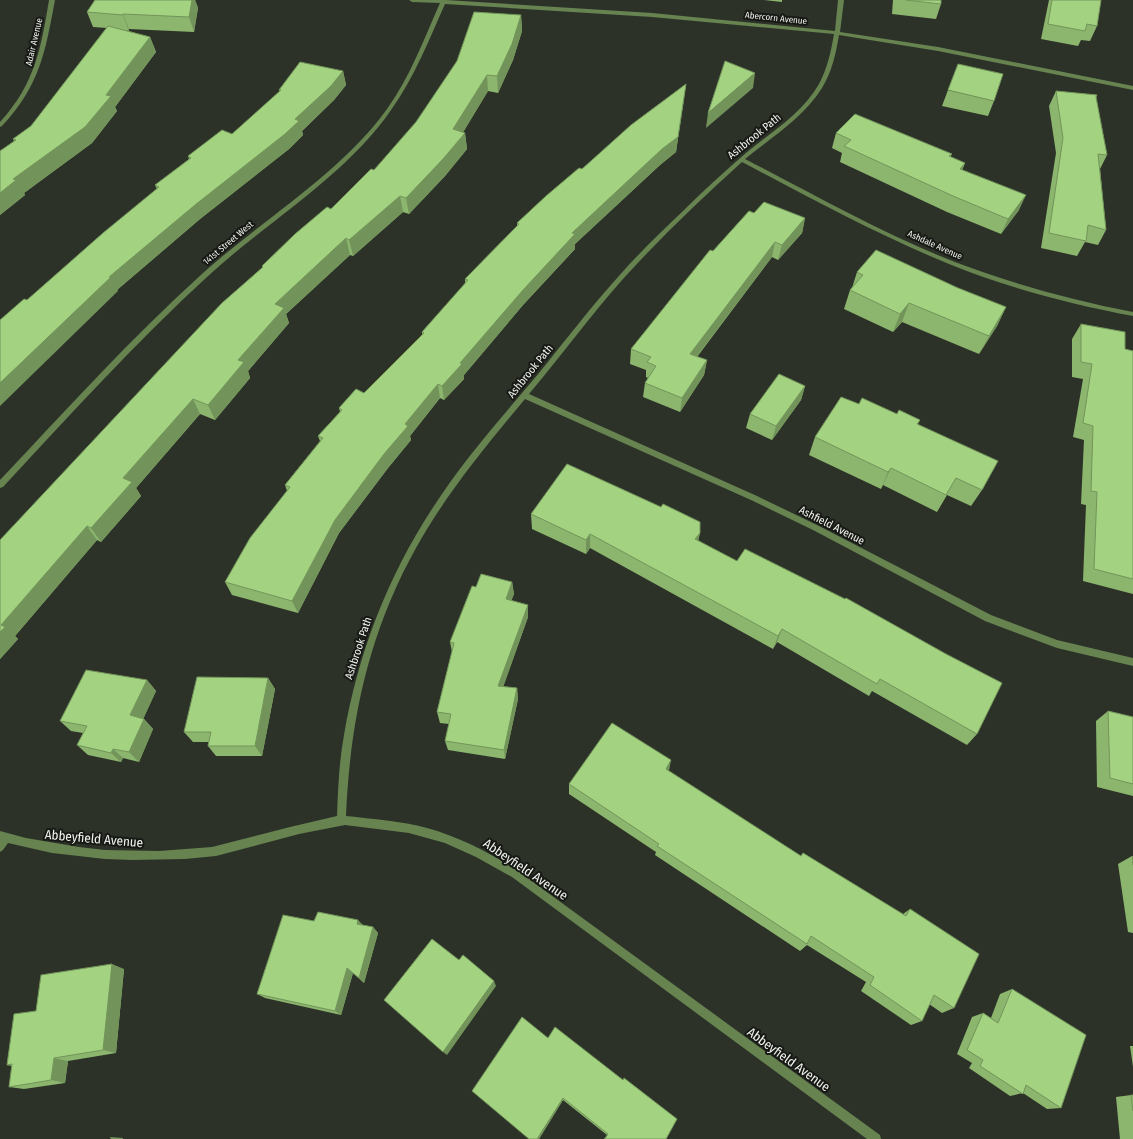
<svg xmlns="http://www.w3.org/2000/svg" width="1133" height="1139" viewBox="0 0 1133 1139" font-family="'Fira Sans Condensed',sans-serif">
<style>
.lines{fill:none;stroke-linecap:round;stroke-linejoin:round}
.street{fill:#668350;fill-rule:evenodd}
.wall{fill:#8cb56e}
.shaded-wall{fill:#72945a}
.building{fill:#a3d380;stroke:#72945a}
.labels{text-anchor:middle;stroke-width:4;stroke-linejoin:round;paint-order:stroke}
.far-street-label{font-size:9px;fill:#f0f3ee;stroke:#171915}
.street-label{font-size:11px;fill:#f0f3ee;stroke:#171915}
.near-street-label{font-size:13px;fill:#f0f3ee;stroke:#171915}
</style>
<rect width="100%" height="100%" fill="#2d3229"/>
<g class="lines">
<path class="street" d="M49 0H55C45 53 40 85 2 126L0 127V122C35 84 41 48 49 0Z
M409 0H446L652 13 835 31 838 0H844L840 32 938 47 1133 86V90L938 51 839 35C836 53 832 72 822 88 803 118 772 137 745 159 815 195 883 234 955 262 1013 284 1072 300 1133 312V316C1070 304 1008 288 949 264 878 235 810 198 742 162 701 199 660 238 623 279 590 316 561 356 529 394L757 496 819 526 991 615 1057 640 1133 658V666L1057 648 985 621 813 530 751 500 525 399C486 446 446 494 416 548 369 632 350 720 346 816 373 819 401 821 427 828 460 837 490 853 518 871L880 1135 881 1139H867L512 877 476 857 445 843 409 833 345 825 299 834 216 856 185 859 132 860 105 859 52 853 8 843 3 850 0 852V831L26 838 79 847 105 850 159 851 212 847 290 827 337 816C338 789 339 762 344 735 358 654 387 578 432 509 463 460 502 417 539 373 565 341 590 308 618 277 638 254 660 233 682 212 703 191 724 172 746 153 771 132 802 114 819 84 827 69 831 52 834 34L652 17 445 4C429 40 414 78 391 110 346 176 265 223 207 277 135 343 69 416 3 487L0 488V480C66 410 131 338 203 273 262 220 341 173 387 109 410 77 424 39 440 3L412 2Z"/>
</g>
<path class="wall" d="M95 0H195L198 8 194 32 129 29V31L124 30 150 37 156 52 115 107 117 111 92 143 24 193 25 195 0 215V151L14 141 13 139 31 126 107 28 93 27 87 12Z
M764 0H782V2Z
M893 0H941V4L936 19 892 14Z
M1049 0H1101L1097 26 1090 41 1081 40 1078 46 1041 39Z
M521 15 522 31 513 60 498 93 488 91 463 132 465 133 467 149 445 176 409 214 403 212 353 256 350 255 286 314 289 323 248 371 250 378 215 420 200 414 136 488 141 496 101 542 97 540 15 636 18 639 0 659V540L262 268V266L331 209 374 170Z
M343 71 346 85 334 100 302 131 303 135 289 149 200 219 117 290 118 291 27 300 157 189 155 185 189 159 188 156 232 134 280 92 279 90Z
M686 84 676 152 660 165 575 244V249L523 305 464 375V379L444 400 440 398 410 436 411 440 388 468 339 533 298 613 232 595 225 582 287 491 285 485 320 441 318 436 340 412 339 408 364 393 422 335V332L465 284V279L517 226V223Z
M948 90 994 101 988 116 942 106Z
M1056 91 1097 95 1096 97 1107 155 1100 169 1106 230 1098 245 1085 242 1077 256 1041 248 1056 153 1049 106Z
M836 133 952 154 950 157 965 163 962 170 1019 210 1001 234 947 212 840 162 842 153 832 148Z
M805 218 802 233 778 260 772 257 697 357 707 360 704 375 680 412 643 397 645 383 648 378 646 377V370L630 364 631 349 713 251Z
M857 272 958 288 1006 307 997 326 979 354 902 322 893 332 844 309 850 290 852 288Z
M1081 324 1125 349 1133 351V594L1083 581 1086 505 1081 504 1084 440 1073 437 1083 379 1072 377V339Z
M805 386 801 400 772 440 746 428 750 414Z
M859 404 920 420 918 424 982 490 971 506 947 495 937 512 883 485 881 489 809 455 815 437Z
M531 514 700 533 698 540 977 734 967 745 872 691 869 696 777 642 773 649 590 548 586 554 532 529Z
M512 582 514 594 511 601 528 617 503 687 517 688 518 699 505 759 448 750 445 741 449 724 440 723 437 712 452 652 450 642Z
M268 678 275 689 262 756H216L208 746 209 742H193L184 732Z
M147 680 156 691 143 719H144L153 729 139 762 123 758 121 762 88 755 77 745 83 733 71 731 60 721Z
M1108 711 1133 717V796L1097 787 1096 721Z
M668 771 801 856 803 853 903 914 910 909 954 1008 942 1013 929 1004 922 1021 911 1025 861 991 866 982 807 945 800 951 655 855 656 852 569 794V784Z
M1132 856 1133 857V933L1128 932 1118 864Z
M314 921 363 925 373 927 378 933 364 983 353 973 341 1015 265 998 257 994Z
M124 969 116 1053 68 1061 65 1083 24 1089 9 1087 12 1066 7 1065 36 1011Z
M1012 989 1061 1108 1047 1109 1023 1093 1010 1096 969 1068 972 1063 957 1054 972 1017 983 1013 991 1018 1000 994Z
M522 1017 666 1139H604L607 1135 563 1100 539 1139H529Z
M1130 1046H1133V1067Z
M1131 1095H1133V1139H1120L1116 1097Z"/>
<path class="shaded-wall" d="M192 0H195L198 8 194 32 189 17Z
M123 14 129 29V31L123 15Z
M521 15 522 31 513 60 498 93 497 76Z
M150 37 156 52 115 107 117 111 92 143 24 193 25 195 0 215V193L13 179 106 95Z
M343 71 346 85 334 100 302 131 303 135 289 149 200 219 117 290 118 291 0 406V383L109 277 295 119Z
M755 73 753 88 706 128 708 113Z
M487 75 488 91 455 146 453 129Z
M686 84 676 152 660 165 575 244V249L523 305 464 375V379L444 400 442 386 460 363 572 233Z
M465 133 467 149 445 176 409 214 406 198Z
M965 163 959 178 960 169Z
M1026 195 1019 210 1001 234 1008 219Z
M400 196 403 212 353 256 349 240Z
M805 218 802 233 778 260 782 245Z
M346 238 350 255 286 314 289 323 248 371 250 378 215 420 208 405 275 304Z
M775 242 772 257 688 368 690 354Z
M909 303 902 322 893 332 900 314Z
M1006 307 997 326 979 354 989 336Z
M707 360 704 375 680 412 682 398Z
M438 384 440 398 410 436 411 440 388 468 339 533 298 613 292 601 335 520 405 424Z
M805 386 801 400 772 440 776 426Z
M193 399 200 414 136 488 141 496 101 542 91 528 123 478Z
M891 468 883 485 881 489 888 472Z
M87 526 97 540 15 636 18 639 0 659V632L1 625Z
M700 533 697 547 695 539Z
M590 534V548L586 554V540Z
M512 582 514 594 507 611 506 599Z
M528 605V617L500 696 498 686Z
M782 629 777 642 773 649 778 636Z
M268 678 275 689 262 756 255 746Z
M147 680 156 691 140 726 130 715Z
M517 688 518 699 505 759 504 750Z
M144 719 153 729 139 762 129 752Z
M113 749 123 758 121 762 111 753Z
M671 760 669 771 666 769Z
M358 920 364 926 357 924Z
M373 927 378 933 364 983 359 978Z
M112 964 124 969 116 1053 103 1050Z
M347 968 353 973 341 1015 335 1011Z
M494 981 496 986 447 1055 443 1052Z
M54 1058 68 1061 65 1083 51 1080Z
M563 1098V1100L539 1139H537Z
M110 1137 123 1138V1139H111Z"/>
<path class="building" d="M95 0H192L189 17 123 14V15L87 12Z
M906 0H941V4Z
M1052 0H1101L1097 26 1087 24 1085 31 1048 24Z
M474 12 521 15 512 44 497 76 487 75 453 129 465 133 443 159 406 198 400 196 349 240 346 238 275 304 284 308 238 360 244 362 208 405 193 399 123 478 132 482 91 528 87 526 1 625 5 627 0 632V540L222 303 263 267 262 266 295 234 327 207 331 209 371 169 374 170 416 122 457 61Z
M108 26 150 37 106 95 111 96 85 127 13 179 16 180 0 193V151L16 140 13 139 31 126Z
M725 61 755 73 708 113Z
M300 62 343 71 331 86 295 119 299 121 285 134 195 205 109 277H111L0 383V320L24 299 27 300 103 233 159 187 155 185 191 158 188 156 222 130 232 134 281 90H279Z
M958 64 1003 74 994 101 948 90Z
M686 84 678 137 662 149 572 233 575 234 523 290 460 363 462 364 442 386 438 384 405 424 408 426 384 454 335 520 292 601 225 582 250 538 290 487 285 485 323 438 318 436 342 410 339 408 356 389 364 393 424 333 422 332 468 280 465 279 519 224 517 223 546 196 579 168 582 169 631 125Z
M1056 91 1097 95 1096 97 1107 155 1098 154 1106 230 1088 225 1086 241 1049 233 1063 138Z
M855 114 952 154 949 156 965 163 960 169 1026 195 1008 219 953 196 844 146 851 140 836 133Z
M764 202 805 218 782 245 775 242 690 354 707 360 682 398 645 383 656 366 647 362 651 357 631 349 710 250 713 251 749 211 754 213Z
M876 250 958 288 1006 307 989 336 909 303 900 314 850 290 863 275 857 272Z
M1081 324 1125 332V349L1133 351V579L1094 569 1097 492 1091 491 1093 426 1083 423 1092 364 1081 362Z
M779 374 805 386 776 426 750 414Z
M841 397 859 404 862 398 897 414 899 410 920 420 917 424 998 461 982 490 956 478 946 495 891 468 888 472 815 437Z
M567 464 661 507 663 504 700 522V533L695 539 737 561 745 549 845 599 846 598 946 654 1002 683 977 734 880 679 877 684 782 629 778 636 590 534 586 540 531 514Z
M481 574 512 582 506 599 528 605 498 686 517 688 504 750 445 741 451 714 437 712 454 643 450 642 472 586 476 587Z
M86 670 147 680 130 715 144 719 129 752 113 749 111 753 77 745 87 726 60 721Z
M197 677 268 678 255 746H208L211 732H184Z
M1108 711 1133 717V784L1110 778Z
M612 723 671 760 666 769 801 856 803 853 906 916 910 909 979 954 954 1008 934 995 922 1021 870 985 874 977 811 936 807 944 657 846 659 844 569 784Z
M1132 856 1133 857V865Z
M318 912 358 920 357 924 373 927 359 978 347 968 335 1011 257 994 283 915 314 921Z
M432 939 459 960 463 955 494 981 443 1052 384 1000Z
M112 964 103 1050 54 1058 51 1080 9 1087 12 1064 7 1065 14 1014 36 1011 41 975Z
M1012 989 1086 1035 1061 1108 1026 1085 1023 1094 980 1066 983 1060 967 1050 983 1013 998 1023Z
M522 1017 548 1038 555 1027 623 1080 624 1078 677 1119 666 1139H605L608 1134 563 1098 537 1139H529L472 1091Z
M1131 1095H1133V1111Z"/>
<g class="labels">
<g class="far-street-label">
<text transform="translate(776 18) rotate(6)" y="3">Abercorn Avenue</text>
<text transform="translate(34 42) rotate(-77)" y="3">Adair Avenue</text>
<text transform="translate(228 243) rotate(-40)" y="3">141st Street West</text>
<text transform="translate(935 245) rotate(24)" y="3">Ashdale Avenue</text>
</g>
<g class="street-label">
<text transform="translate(754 136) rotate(-39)" y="4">Ashbrook Path</text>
<text transform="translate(530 371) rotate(-51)" y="4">Ashbrook Path</text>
<text transform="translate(832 525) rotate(27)" y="4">Ashfield Avenue</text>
<text transform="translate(358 648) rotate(-72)" y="4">Ashbrook Path</text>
</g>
<g class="near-street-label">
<text transform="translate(94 838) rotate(5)" y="5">Abbeyfield Avenue</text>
<text transform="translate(526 869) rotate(34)" y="5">Abbeyfield Avenue</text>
<text transform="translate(789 1059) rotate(36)" y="5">Abbeyfield Avenue</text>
</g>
</g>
</svg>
